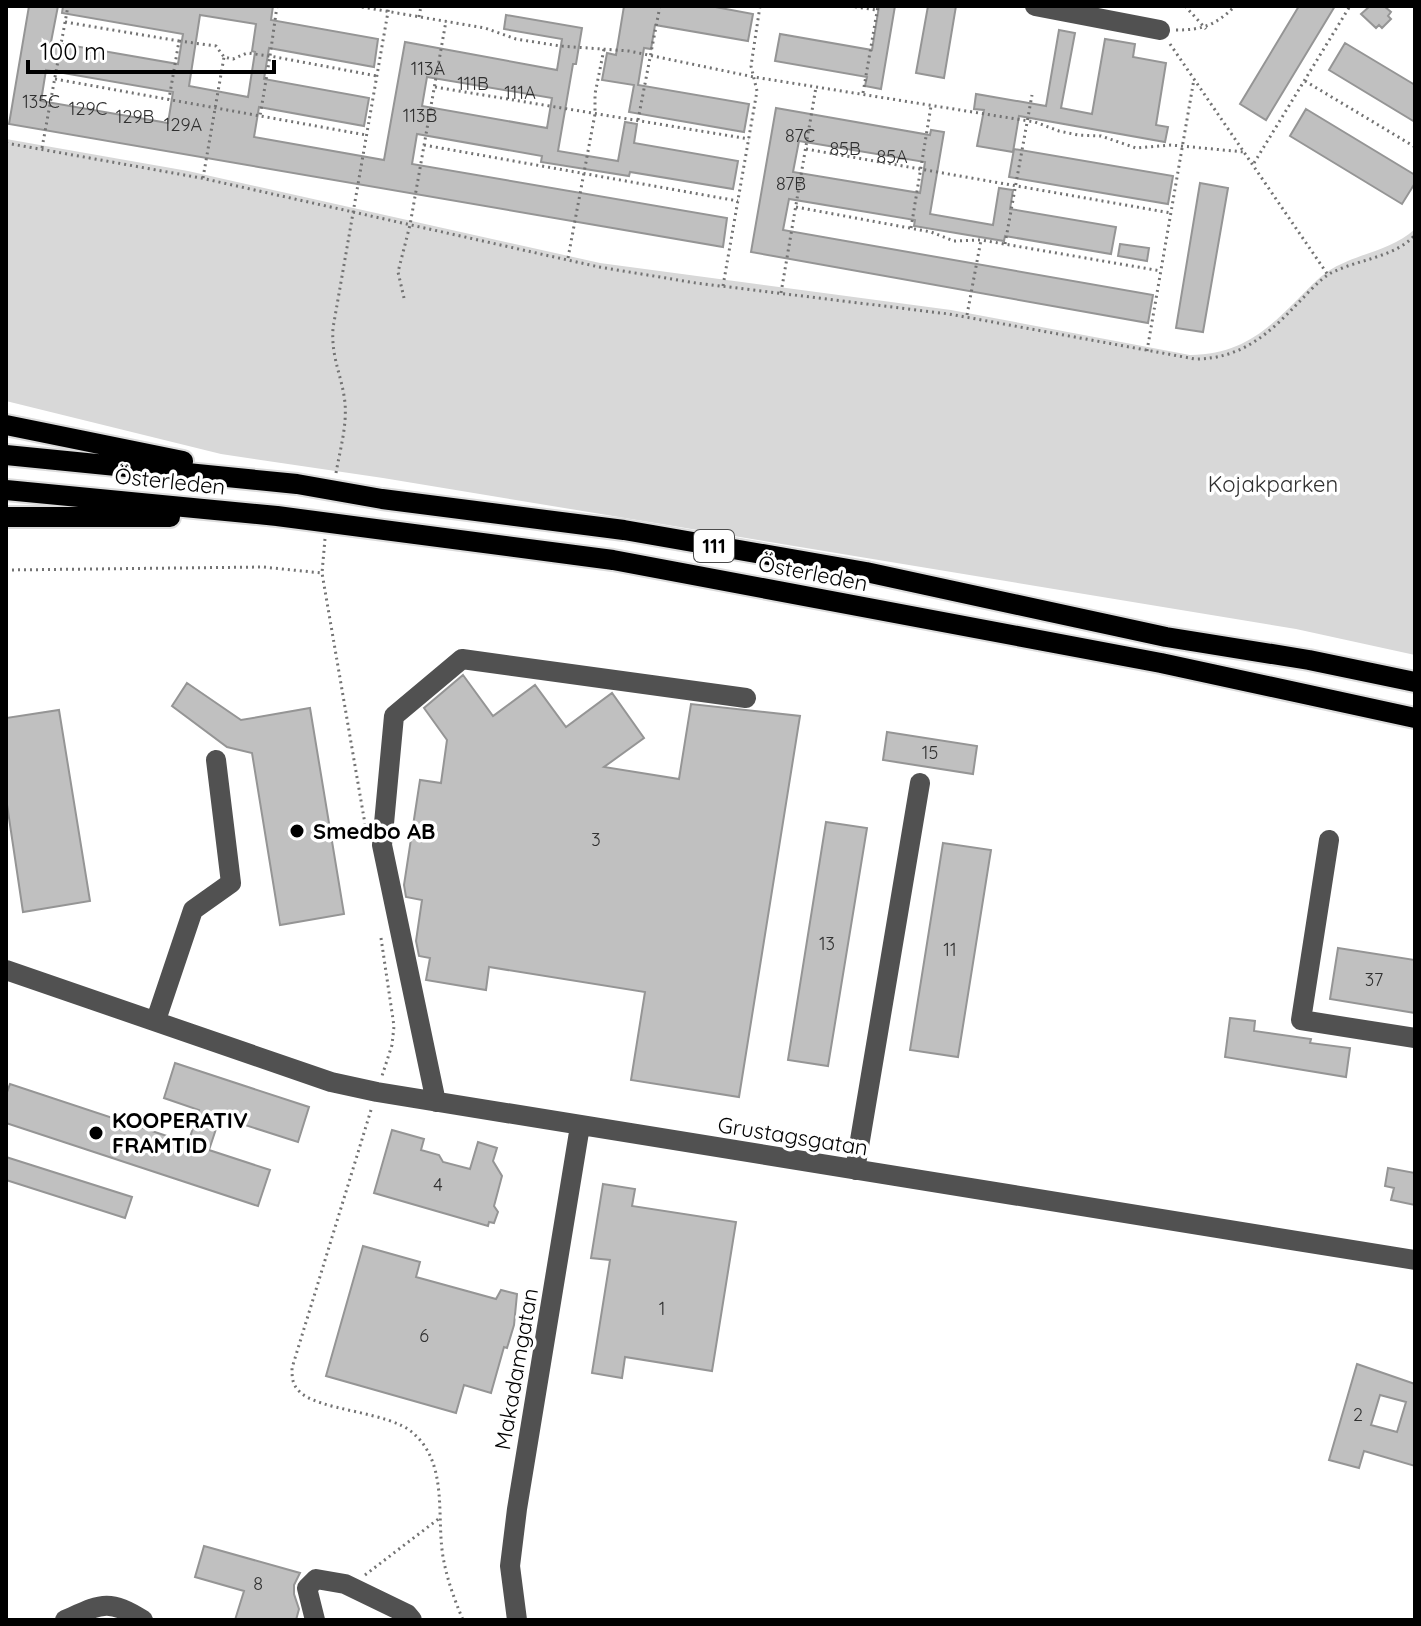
<svg xmlns="http://www.w3.org/2000/svg" width="1421" height="1626" viewBox="0 0 1421 1626" font-family="Quicksand,sans-serif">
<style>
.green{fill:#d8d8d8}
.building{fill:#c0c0c0;stroke:#959595;stroke-width:2;fill-rule:evenodd}
.lines{fill:none;stroke-linecap:round;stroke-linejoin:round}
.major-casing{stroke:#dbdbdb;stroke-width:24}
.path{stroke:#737373;stroke-width:3;stroke-dasharray:2 4;stroke-linecap:butt}
.minor{stroke:#515151;stroke-width:20}
.major{stroke:#000;stroke-width:20}
.poi-dot{fill:#000;stroke:#fff;stroke-width:3}
.labels{text-anchor:middle;stroke-width:7;stroke-linejoin:round;paint-order:stroke}
.number-label{font-size:18px;fill:#303030}
.shield{fill:#fff;stroke:#4c4c4c;stroke-width:2}
.shield-label{font-size:20px;font-weight:bold;fill:#000}
.street-label{font-size:22px;fill:#000;stroke:#fff}
.park-label{font-size:22px;fill:#2f2f2f;stroke:#fff}
.poi-label{font-size:22px;font-weight:bold;fill:#000;stroke:#fff;text-anchor:start}
</style>
<rect width="100%" height="100%" fill="#fff"/>
<path class="green" d="M6 139 188 171 600 263 951 310 1190 355C1242 354 1266 331 1300 297 1309 288 1317 279 1327 272 1355 253 1390 252 1415 229V655L1296 629 383 478 221 454 6 401Z"/>
<path class="building" d="M29 6H58L51 42 178 64 183 34 62 13 63 6H273L271 20 378 39 374 67 269 48 264 79 369 98 364 126 259 107 254 137 384 160 405 42 557 70 562 39 504 29 506 15 582 28 576 64H573L558 151 618 161 625 122 637 124 634 143 738 161 733 189 630 172 629 176 541 162 542 156 417 134 412 164 727 218 723 247 9 124ZM200 15 256 24 252 51 255 52 248 97 189 86ZM46 70 173 92 168 123 41 101ZM427 77 552 98 547 128 422 106Z
M624 6H710L753 14 748 41 655 25 651 49 644 48 638 85 749 104 744 132 629 112 634 85 602 80 607 53 616 55Z
M879 6H895L881 89 865 86 867 77 775 61 780 34 872 50Z
M928 6H956L944 78 916 73Z
M1299 6H1335L1266 120 1240 104Z
M1370 6H1384L1391 12 1388 16 1391 19 1382 28 1379 25 1376 28 1361 14Z
M1059 30 1075 33 1061 108 1092 114 1105 39 1135 44 1133 57 1166 63 1156 125 1168 127 1165 142 1019 116 1013 152 977 146 984 110 974 109 976 94 1046 106Z
M1345 43 1415 85V122L1329 70Z
M776 108 930 135 931 130 944 132 930 214 993 225 999 188 1013 190 1010 209 1116 227 1111 254 1005 236 1004 241 914 226 915 220 789 199 783 230 1153 295 1148 323 751 252ZM799 141 925 162 920 193 793 172Z
M1306 109 1415 175V183L1402 204 1290 136Z
M1014 149 1173 176 1168 204 1009 177Z
M1200 183 1228 188 1203 332 1176 328Z
M1120 244 1149 248 1147 261 1118 256Z
M463 675 493 716 535 685 566 727 612 693 644 738 604 767 679 779 691 704 800 716 739 1097 631 1080 645 992 489 967 486 990 426 980 430 958 419 956 416 941 422 900 406 897 404 885 420 780 441 783 447 740 424 708Z
M187 683 241 720 310 708 344 914 280 925 252 753 227 747 172 706Z
M59 710 90 901 23 912 6 798V718Z
M887 732 977 746 973 774 883 760Z
M826 822 867 828 828 1066 788 1060Z
M943 843 991 850 958 1057 910 1050Z
M1338 948 1415 960V1013L1330 999Z
M1230 1018 1255 1021 1254 1031 1311 1039 1310 1043 1350 1048 1346 1077 1225 1057Z
M175 1063 309 1107 298 1142 220 1117 209 1150 270 1170 258 1206 6 1123V1095L10 1084 188 1143 199 1110 164 1098Z
M392 1130 424 1139 421 1150 439 1155 443 1162 470 1169 478 1142 497 1148 493 1161 502 1176 494 1206 498 1212 494 1223 489 1222 488 1226 374 1193Z
M6 1157 132 1197 125 1218 6 1180Z
M1388 1168 1415 1173V1205L1391 1200 1394 1188 1385 1186Z
M603 1184 635 1189 632 1206 736 1222 712 1371 625 1357 622 1378 592 1373 610 1260 591 1258Z
M363 1246 420 1262 416 1277 496 1299 501 1290 517 1294 514 1325 507 1348 504 1347 491 1393 464 1385 456 1413 326 1376Z
M1357 1364 1415 1384V1466L1364 1451 1359 1468 1329 1460ZM1380 1395 1406 1402 1397 1432 1371 1425Z
M204 1546 300 1573 294 1585V1594L299 1609 296 1620H235L244 1591 195 1577Z"/>
<g class="lines">
<defs>
<path id="major" d="M6 425 183 461
M6 455 297 484 382 499 624 530 866 572 1166 637 1309 660 1415 682
M6 490 277 516 613 560 1161 663 1415 718
M6 517H170"/>
</defs>
<use href="#major" class="major-casing"/>
<path class="path" d="M277 6 270 56 377 76
M356 6 485 28 516 39 560 46 629 51 754 77 1035 122 1059 131 1078 135 1101 136 1136 148 1171 145 1244 152
M849 6 877 10
M1185 6 1206 29
M6 13 7 6
M419 17 421 6
M65 22 179 41 169 99
M1176 30C1203 30 1216 25 1235 6
M179 41 216 46 224 57 233 59 247 53 270 56 260 116
M1170 44 1328 275
M55 79 366 135
M1305 81 1415 147
M435 87 749 139
M863 93 878 6
M638 120 660 6
M6 143 201 178 599 267 696 283 949 314 1195 359C1241 359 1269 334 1299 302 1309 292 1319 280 1331 273 1358 259 1394 258 1415 235
M424 145 738 201
M42 148 68 6
M806 149 1171 213
M1254 163 1350 6
M203 178 224 57
M796 207 931 232 954 241 981 240 1161 271
M911 228 931 106
M1005 244 1032 95
M568 258 595 114V94L604 49
M723 286 757 91 751 66 760 6
M781 293 816 87
M404 298 398 272 410 225 446 21
M967 315 981 240
M1147 351 1194 79
M336 473C340 450 347 426 345 403 342 375 331 359 333 328L389 6
M325 539 322 573 365 824
M6 570 263 567 322 573
M381 938 394 1026 392 1045 382 1076
M371 1110 292 1368C292 1377 292 1384 299 1391 317 1411 389 1411 413 1433 450 1465 435 1520 444 1562 448 1582 455 1601 463 1620
M365 1575 441 1517"/>
<path class="minor" d="M1035 6 1160 30
M1329 840 1301 1020 1415 1038
M6 970 331 1082 377 1092 1415 1260
M156 1020 193 910 231 883 216 760
M436 1102 382 845 394 716 462 659 746 698
M855 1170 920 783
M65 1620C101 1604 108 1598 143 1620
M315 1620 307 1588 316 1579 345 1584 407 1614 412 1620
M517 1620 510 1566 517 1509 580 1126"/>
<use href="#major" class="major"/>
</g>
<g class="poi-dot">
<circle cx="297" cy="831" r="8"/>
<circle cx="96" cy="1133" r="8"/>
</g>
<g class="labels">
<g class="number-label">
<text x="428" y="75">113A</text>
<text x="473" y="90">111B</text>
<text x="520" y="99">111A</text>
<text x="41" y="108">135C</text>
<text x="88" y="115">129C</text>
<text x="420" y="122">113B</text>
<text x="135" y="123">129B</text>
<text x="183" y="131">129A</text>
<text x="800" y="142">87C</text>
<text x="845" y="155">85B</text>
<text x="892" y="163">85A</text>
<text x="791" y="190">87B</text>
<text x="930" y="759">15</text>
<text x="596" y="846">3</text>
<text x="827" y="950">13</text>
<text x="950" y="956">11</text>
<text x="1374" y="986">37</text>
<text x="438" y="1191">4</text>
<text x="662" y="1315">1</text>
<text x="424" y="1342">6</text>
<text x="1358" y="1421">2</text>
<text x="258" y="1590">8</text>
</g>
<rect class="shield" x="694" y="530" width="40" height="32" rx="6"/>
<g class="shield-label">
<text x="714" y="553">111</text>
</g>
<g class="street-label">
<text transform="translate(170 481) rotate(6)" y="8">Österleden</text>
<text transform="translate(813 573) rotate(11)" y="8">Österleden</text>
<text transform="translate(793 1136) rotate(9)" y="8">Grustagsgatan</text>
<text transform="translate(516 1369) rotate(-80)" y="8">Makadamgatan</text>
</g>
<g class="park-label">
<text x="1273" y="492">Kojakparken</text>
</g>
<g class="poi-label">
<text x="313" y="839">Smedbo AB</text>
<text x="112" y="1128">KOOPERATIV<tspan x="112" dy="25">FRAMTID</tspan></text>
</g>
</g>
<rect width="1421" height="1626" fill="none" stroke="#000000" stroke-width="16"/>
<path d="M28 60v12h246v-12" fill="none" stroke="#000000" stroke-width="4"/>
<text x="40" y="60" font-size="24" fill="#000000" stroke="#ffffff" stroke-width="6" paint-order="stroke">100 m</text>
</svg>
